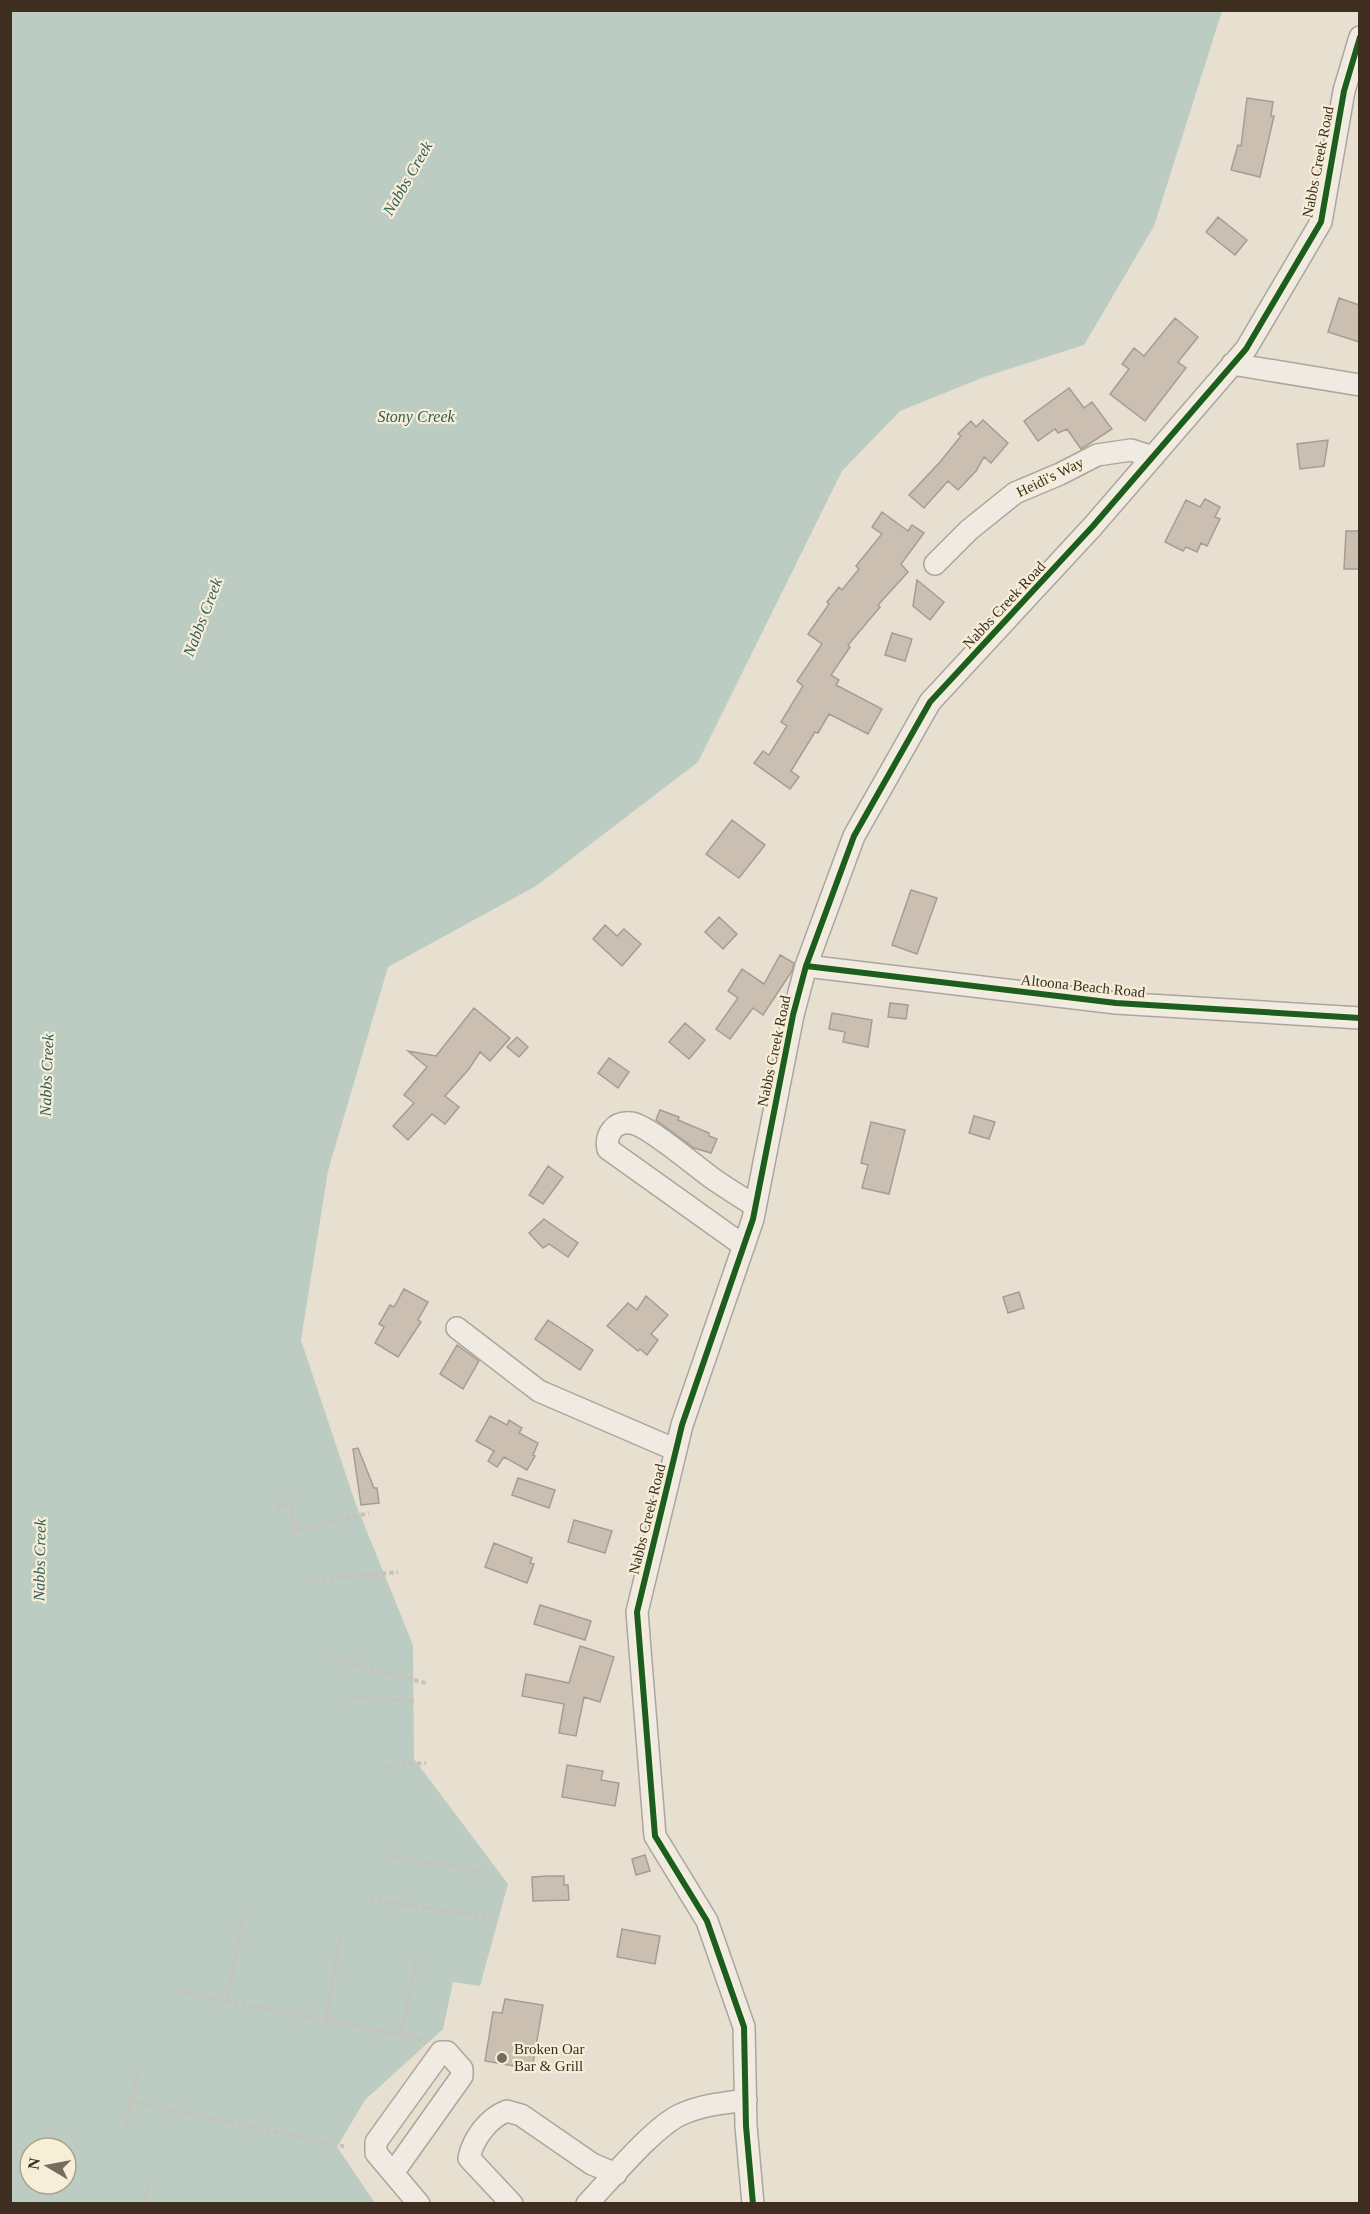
<svg xmlns="http://www.w3.org/2000/svg" width="1370" height="2214" viewBox="0 0 1370 2214" font-family="Georgia,serif">
<style>
.water{fill:#bcccc2;fill-rule:evenodd}
.building{fill:#cbbfb2;stroke:#a89c90;stroke-width:1.5}
.lines{fill:none;stroke-linecap:round;stroke-linejoin:round}
.minor-casing{stroke:#ada599;stroke-width:24}
.path{stroke:#c8c2b9;stroke-width:4;stroke-dasharray:4.5 3;stroke-linecap:butt}
.minor{stroke:#efebe3;stroke-width:21}
.cycleway-casing{stroke:#f7eed8;stroke-width:10}
.cycleway{stroke:#1b5e20;stroke-width:6}
.poi-dot{fill:#786c5e;stroke:#f7eed8;stroke-width:2}
.labels{text-anchor:middle;stroke-width:4.5;stroke-linejoin:round;paint-order:stroke}
.street-label{font-size:15px;fill:#3d2e20;stroke:#f7eed8}
.poi-label{font-size:15px;fill:#3d2e20;stroke:#f7eed8;text-anchor:start}
.water-label{font-size:16px;font-style:italic;fill:#2f5d5a;stroke:#f7eed8}
</style>
<rect width="100%" height="100%" fill="#e7e0d1"/>
<path class="water" d="M11 10 1222 11 1154 226 1084 345 984 377 900 411 842 471 698 762 536 886 388 967 328 1171 301 1340 355 1502 413 1645 414 1759 508 1884 480 1986 453 1982 443 2029 365 2100 337 2147 375 2203H11ZM30 2148H66V2184H30Z"/>
<path class="building" d="M1247 98 1273 102 1271 116H1274L1260 177 1231 170 1238 145 1241 146Z
M1218 217 1247 240 1235 255 1206 232Z
M1339 298 1359 305V342L1328 332Z
M1175 318 1198 337 1178 362 1186 368 1145 421 1110 394 1129 369 1122 364 1134 348 1144 356Z
M1069 388 1084 408 1092 402 1112 429 1081 449 1067 429 1058 433 1055 429 1038 441 1024 421Z
M983 420 1008 443 991 463 984 457 976 471 958 490 948 481 924 508 909 495 940 462 961 436 958 434 971 421 976 427Z
M1328 440 1324 466 1300 469 1297 444Z
M1205 499 1220 507 1215 517 1220 519 1207 546 1201 543 1197 552 1186 547 1183 551 1165 542 1186 500 1200 507Z
M882 512 908 531 912 525 924 533 901 564 908 572 878 605 880 607 848 645 850 647 831 675 839 680 836 685 882 709 868 734 829 714 818 733 815 732 791 771 799 777 790 789 754 763 763 751 769 755 787 726 781 722 803 686 797 681 822 644 808 634 829 604 827 602 839 587 842 590 859 569 856 566 882 534 872 527Z
M1346 531H1359V569H1344Z
M917 580 944 602 930 620 913 606Z
M892 633 912 639 905 661 885 655Z
M732 820 765 845 739 878 706 854Z
M911 890 937 898 917 954 892 945Z
M719 917 737 934 723 949 705 932Z
M605 925 617 936 624 929 641 944 622 966 593 939Z
M780 955 794 963 792 971 763 1015 753 1008 730 1039 716 1029 738 998 728 991 742 969 764 984Z
M890 1003 908 1005 906 1019 888 1017Z
M474 1008 510 1038 490 1061 480 1052 469 1069 445 1096 459 1107 445 1124 432 1114 408 1140 393 1126 414 1103 404 1095 427 1067 408 1051 436 1056Z
M832 1013 872 1020 868 1047 843 1042 845 1032 829 1029Z
M685 1023 705 1040 689 1059 669 1042Z
M517 1037 528 1047 519 1057 507 1047Z
M609 1058 629 1072 618 1088 598 1073Z
M660 1110 679 1117 678 1120 709 1133V1136L717 1139 711 1153 694 1148 656 1120Z
M974 1116 995 1122 989 1139 969 1133Z
M871 1122 905 1130 889 1194 862 1188 868 1165 861 1163Z
M548 1166 563 1177 543 1204 529 1195Z
M544 1219 578 1243 568 1257 549 1244 543 1248 529 1233Z
M404 1289 428 1302 418 1320 421 1322 398 1357 375 1343 384 1327 379 1324 390 1305 394 1307Z
M1019 1292 1024 1308 1008 1313 1003 1297Z
M646 1296 668 1315 651 1334 658 1340 647 1355 640 1349 638 1351 607 1326 628 1303 637 1310Z
M548 1320 593 1350 580 1370 535 1339Z
M457 1345 479 1361 463 1389 440 1374Z
M490 1416 507 1425 509 1420 522 1428 519 1433 538 1443 533 1455 535 1456 527 1470 504 1457 497 1467 488 1461 494 1451 476 1441Z
M358 1448 374 1488H377L379 1503 361 1505 353 1449Z
M518 1478 555 1490 549 1508 512 1495Z
M574 1520 612 1531 605 1553 568 1542Z
M494 1543 532 1558 530 1563 534 1564 527 1583 485 1567Z
M540 1605 591 1621 585 1640 534 1624Z
M580 1646 614 1657 600 1702 584 1697 576 1736 559 1733 564 1704 522 1696 526 1674 569 1683Z
M567 1765 603 1771 601 1780 619 1783 615 1806 562 1797Z
M645 1855 650 1871 636 1875 632 1859Z
M549 1876H564V1885H568L569 1900 533 1901 532 1877Z
M622 1929 660 1936 655 1964 617 1957Z
M505 1999 543 2005 532 2069 485 2061 493 2012 502 2013Z"/>
<g class="lines">
<defs>
<path id="minor" d="M1232 364 1360 385
M935 564 969 530 1015 493 1060 474 1097 455 1131 450 1153 457
M806 966 1116 1003 1360 1018
M744 1246 608 1149C605 1135 614 1121 631 1123 648 1125 695 1166 712 1178 726 1188 741 1197 755 1206
M457 1328 539 1391 676 1450
M393 2173 462 2076V2069L447 2052H441L376 2142V2153L419 2204
M512 2204 469 2158C473 2139 488 2118 507 2111L521 2115 592 2164 616 2174
M587 2204C610 2180 654 2126 682 2114 702 2105 724 2103 746 2100
M753 2204 746 2126 744 2027 707 1921 655 1836 637 1612 682 1425 753 1219 793 1015 806 966 854 836 930 702 1093 526 1246 349 1321 222 1344 91 1360 37"/>
</defs>
<use href="#minor" class="minor-casing"/>
<path class="path" d="M276 1508 291 1503 294 1531 369 1513
M307 1581 398 1572
M334 1660 426 1683
M350 1697 414 1701
M387 1766 426 1763
M389 1856 482 1871
M370 1900 491 1917
M177 1992 227 2001 243 1917
M227 2001 426 2040
M326 2019 340 1936
M401 2034 416 1962
M131 2101 139 2067
M126 2127 131 2101 347 2147
M145 2204 148 2185"/>
<use href="#minor" class="minor"/>
<defs>
<path id="cycleway" d="M806 966 1116 1003 1360 1018
M753 2204 746 2126 744 2027 707 1921 655 1836 637 1612 682 1425 753 1219 793 1015 806 966 854 836 930 702 1093 526 1246 349 1321 222 1344 91 1360 37"/>
</defs>
<use href="#cycleway" class="cycleway-casing"/>
<use href="#cycleway" class="cycleway"/>
</g>
<circle class="poi-dot" cx="502" cy="2058" r="6"/>
<g class="labels">
<g class="street-label">
<text transform="translate(1318 162) rotate(-79)" y="5">Nabbs Creek Road</text>
<text transform="translate(1050 477) rotate(-26)" y="5">Heidi's Way</text>
<text transform="translate(1004 605) rotate(-47)" y="5">Nabbs Creek Road</text>
<text transform="translate(1083 986) rotate(6)" y="5">Altoona Beach Road</text>
<text transform="translate(774 1051) rotate(-78)" y="5">Nabbs Creek Road</text>
<text transform="translate(647 1519) rotate(-76)" y="5">Nabbs Creek Road</text>
</g>
<g class="poi-label">
<text x="514" y="2054">Broken Oar<tspan x="514" dy="17">Bar &amp; Grill</tspan></text>
</g>
<g class="water-label">
<text transform="translate(407 178) rotate(-60)" y="6">Nabbs Creek</text>
<text x="416" y="422">Stony Creek</text>
<text transform="translate(202 617) rotate(-69)" y="6">Nabbs Creek</text>
<text transform="translate(46 1075) rotate(-88)" y="6">Nabbs Creek</text>
<text transform="translate(39 1560) rotate(-89)" y="6">Nabbs Creek</text>
</g>
</g>
<rect width="1370" height="2214" fill="none" stroke="#3d2e20" stroke-width="24"/>
<g transform="translate(48 2166) rotate(280)"><circle r="28" fill="#f7eed8" stroke="#ada18e" stroke-width="1.5"/>
<path d="M0-4.5L10 22L0 15L-10 22Z" fill="#786c5e"/>
<text y="-9" font-size="16" font-weight="bold" text-anchor="middle" fill="#3d2e20">N</text>
</g>
</svg>
